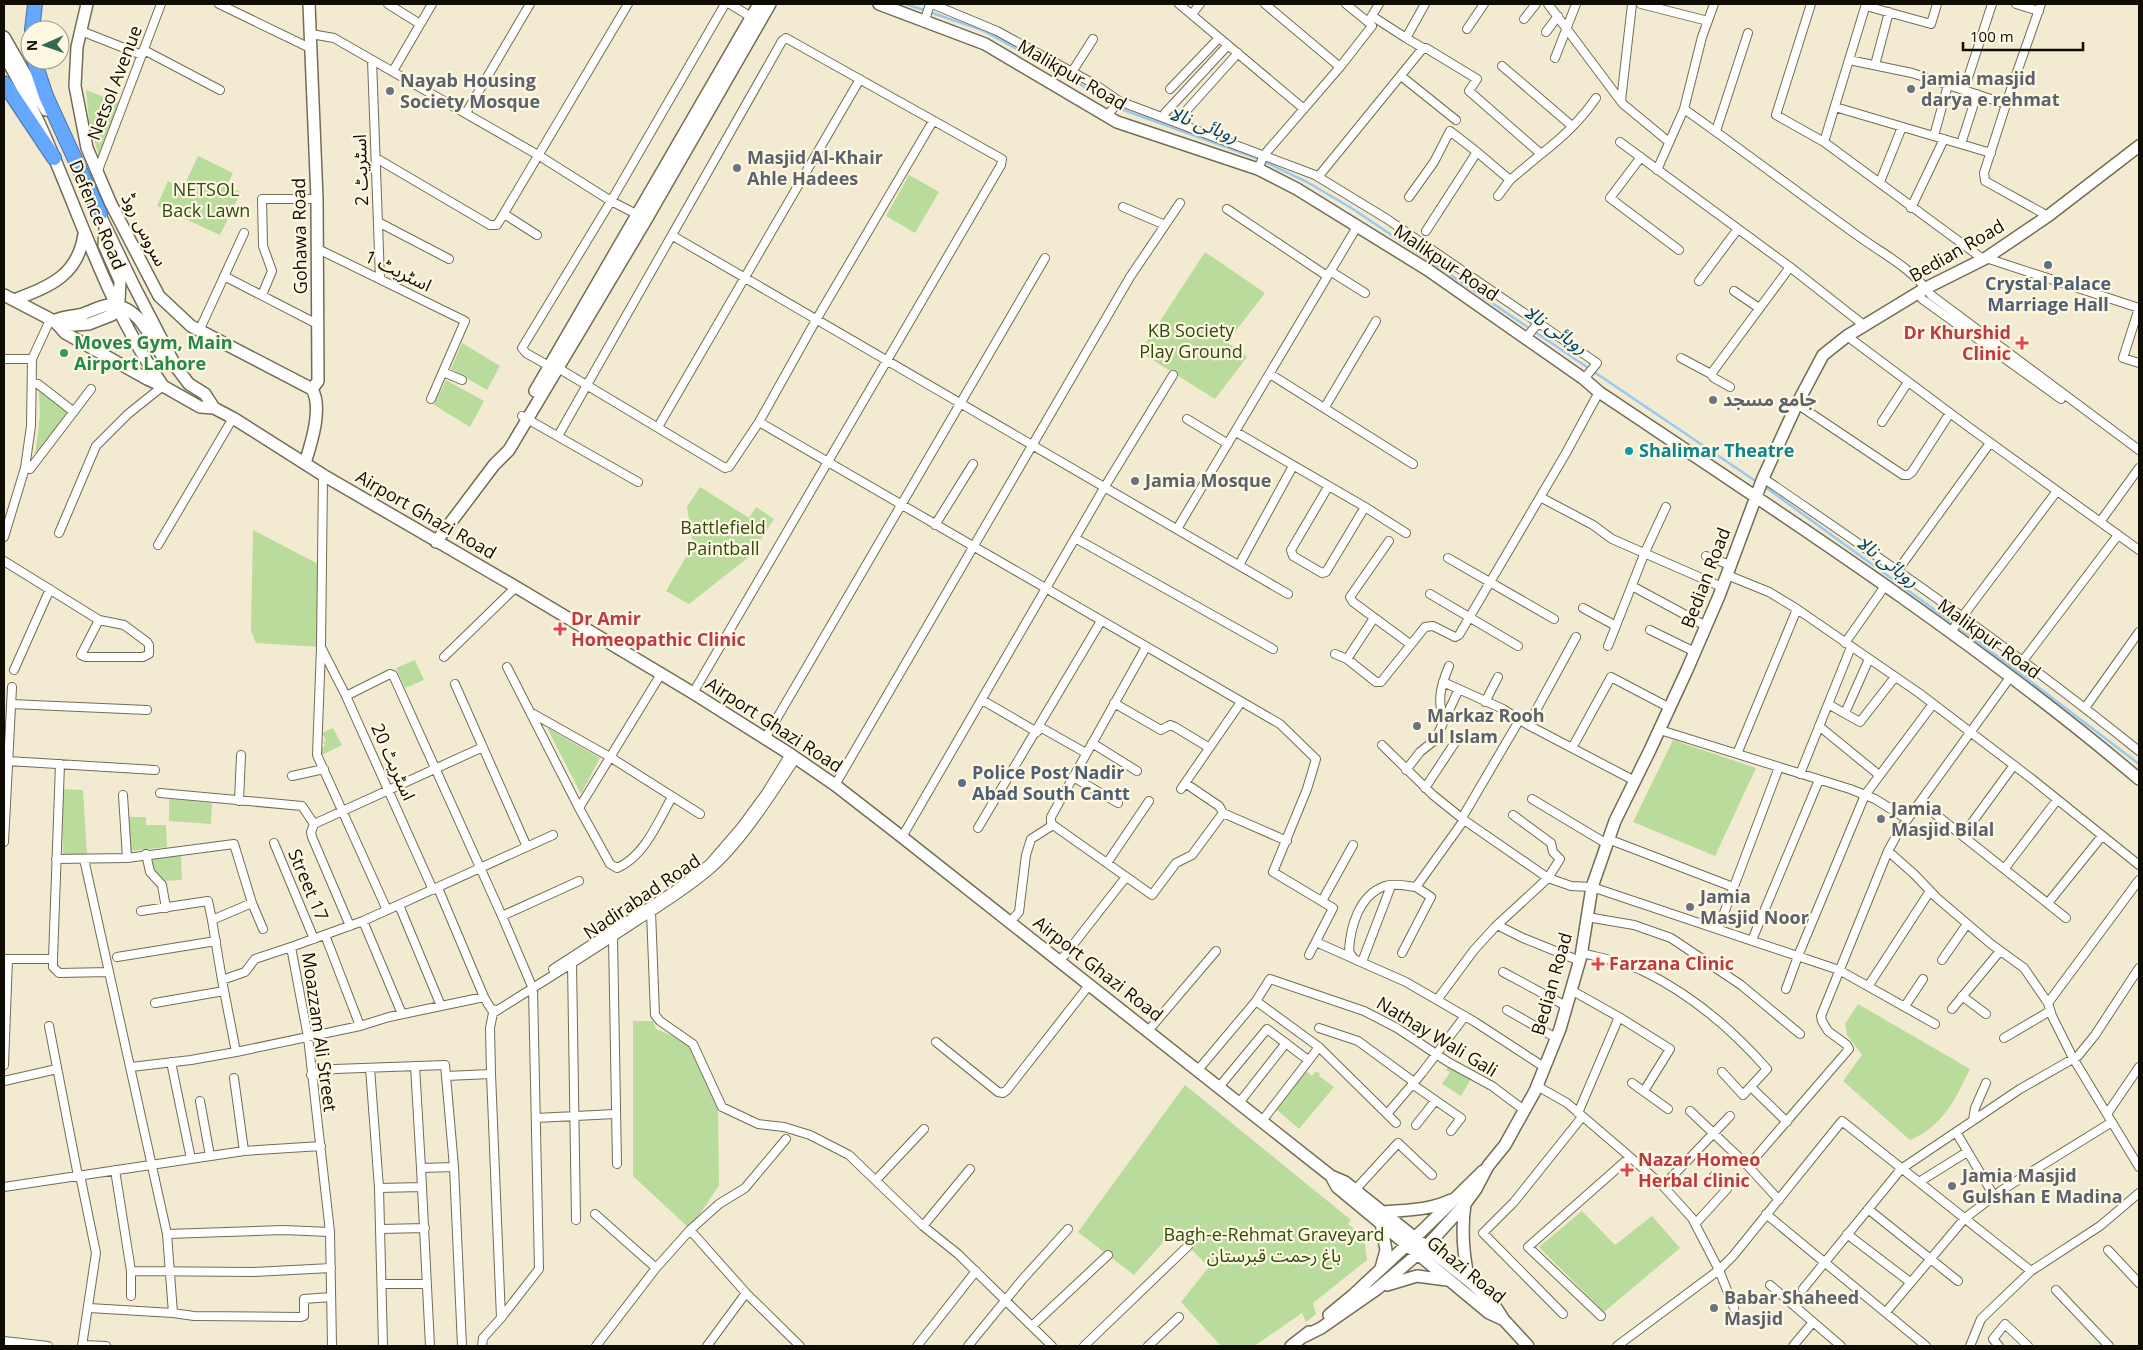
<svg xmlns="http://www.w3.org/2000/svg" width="2143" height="1350" viewBox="0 0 2143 1350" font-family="'Open Sans','Noto Sans Arabic',sans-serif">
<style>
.green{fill:#b9db9b}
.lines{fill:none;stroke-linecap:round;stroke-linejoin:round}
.stream{stroke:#9ac9f1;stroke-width:2.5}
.street-casing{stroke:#736c55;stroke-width:10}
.secondary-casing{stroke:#736c55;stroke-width:14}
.highway-casing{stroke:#4771a6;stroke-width:16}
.street{stroke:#fff;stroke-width:8}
.secondary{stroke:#fff;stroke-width:11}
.highway{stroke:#65a7fe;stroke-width:14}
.worship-dot{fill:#6b7280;stroke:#fef8e3;stroke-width:2}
.service-dot{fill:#5c6f8a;stroke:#fef8e3;stroke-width:2}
.health-dot{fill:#e0444e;stroke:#fef8e3;stroke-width:2}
.leisure-dot{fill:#2e9e5b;stroke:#fef8e3;stroke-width:2}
.culture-dot{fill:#0f9aa8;stroke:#fef8e3;stroke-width:2}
.labels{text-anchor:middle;stroke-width:4.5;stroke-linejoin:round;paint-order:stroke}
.street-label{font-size:18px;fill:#0f0c04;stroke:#fef8e3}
.worship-label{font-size:18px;font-weight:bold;fill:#5b616d;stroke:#fef8e3;text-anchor:start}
.park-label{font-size:18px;fill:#304b0d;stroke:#fef8e3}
.service-label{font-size:18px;font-weight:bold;fill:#4e5e75;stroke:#fef8e3}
.health-label{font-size:18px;font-weight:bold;fill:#be3a42;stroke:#fef8e3;text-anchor:start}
.leisure-label{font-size:18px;font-weight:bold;fill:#27864d;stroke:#fef8e3;text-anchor:start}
.culture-label{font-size:18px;font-weight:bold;fill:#0d838f;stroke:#fef8e3;text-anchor:start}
.water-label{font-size:19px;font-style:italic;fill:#00436d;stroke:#fef8e3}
</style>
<rect width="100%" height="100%" fill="#f3ebd1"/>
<path class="green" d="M86 90 120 103 99 157 89 121Z
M198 156 233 173 227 186 241 192 220 235 157 206 168 181 183 188Z
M909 175 939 192 915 233 886 216Z
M1205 252 1265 293 1227 342 1247 357 1215 399 1140 352Z
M462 343 500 366 487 390 451 369Z
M446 380 484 401 470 427 434 405Z
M39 390 69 412 35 457 40 415Z
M700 487 749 518 756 507 774 519 750 556 689 604 666 591 693 545 687 507Z
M253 530 320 565V647L256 643 251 631Z
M415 660 424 680 405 688 396 668Z
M333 728 342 745 322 755 320 749 325 746 323 742 326 741 322 733Z
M547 728 600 758 581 794Z
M1673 740 1756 768 1715 856 1633 822Z
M62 789 83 790 87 855H63Z
M169 799 212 803 211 824 169 821Z
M129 817H146V825H166L167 847 131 851Z
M181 856 182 880 164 881 153 870 152 858Z
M1858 1004 1970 1069C1955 1100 1943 1126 1910 1140L1843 1081 1862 1055 1847 1035 1845 1024Z
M633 1021H653L656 1029 675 1037 692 1048 718 1109 719 1185 690 1229 633 1176Z
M1450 1064 1472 1077 1461 1096 1442 1084 1450 1072 1446 1070Z
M1306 1071 1312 1076 1316 1071 1320 1074 1319 1076 1334 1087 1299 1129 1275 1108Z
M1185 1085 1351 1220 1348 1224 1364 1237 1367 1260 1313 1303 1316 1314 1306 1322 1302 1313 1254 1346H1221L1181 1302 1209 1267 1173 1231 1134 1275 1078 1232Z
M1582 1211 1615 1245 1652 1216 1680 1248 1604 1312 1539 1247Z"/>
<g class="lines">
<path class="stream" d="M906 4 982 30 1070 78 1118 108 1259 159 1307 182 1353 209 1757 482
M1764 486 1968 634 2139 764"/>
<defs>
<path id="street" d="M219 4 312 49
M388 4 420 24
M730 4 751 17
M932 4 997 31 1096 85 1119 101 1315 175 1387 219 1597 363 1584 379
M1179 4 1304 109
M1265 4 1340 67 1372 26 1368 22 1379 4
M1346 4 1368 22
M1548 4 1623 104 1669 142
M1641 4 1708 21
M1811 4 1776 115 1824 142 1983 259
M2016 4 2039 11
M2041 4 2009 95 1984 173 1985 181 2048 216
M1866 6 1931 24 1937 4
M1192 14 1200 4
M1372 16 1406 38 1425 4
M1524 19 1536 4
M925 20 930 4
M1467 29 1484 4
M81 31 142 55
M1546 32 1558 16
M311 34 334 38 538 155 611 201 640 216
M1406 38 1423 48H1426L1477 79 1469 91 1541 154C1562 138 1581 120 1596 98
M144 50 220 90
M1555 58 1576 4
M372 60 380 279
M1849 60 1912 73 2006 104
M1875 65 1889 12
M1502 66 1572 126
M393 71 432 4
M1072 72 1093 39
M1401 76 1456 120
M1170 89 1219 38
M1964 90 1992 4
M1621 101 1632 4
M1835 107 1991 153
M1684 109C1741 149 1797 192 1854 233 1881 253 1911 267 1931 295L2139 450
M1186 111 1238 53
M466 113 530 4
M1165 113 1228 45
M1107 116 1119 101
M1716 131 1748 33
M1934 136 1948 85
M1620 142 1790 267 1865 326
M1824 142 1866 4
M1961 144 1977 94
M1641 157 1610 198 1679 250
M376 158 490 225H497L628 4
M1258 169 1264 155 1340 67
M1657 170 1684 109 1702 37 1714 4
M97 173 161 4
M1318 177 1423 48
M1880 182 1902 127
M1498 196 1510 180 1541 154
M1409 197 1434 162 1450 131 1477 152
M1123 207 1165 225
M1911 208 1944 139
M1227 209 1327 276
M504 214 537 235
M378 222 449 259
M1426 231 1477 152 1510 180
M673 236 1288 594
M318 249 465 321 431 399
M1986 258 2139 308 2123 358 2139 363
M1330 271 1365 293
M224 276 319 325
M1699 281 1737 230
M1734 291 1759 308
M1919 293 1922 299 2061 399
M262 295 272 271 263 246 262 199H317
M199 331 244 233
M1847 336 1970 428 2139 550
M1526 338 1538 323
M1681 358 1711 374 1790 267
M4 359H32
M549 366 526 353 522 348 611 201 725 4
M558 368 725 468 729 467 759 422 816 320 933 121
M443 372 462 380
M1270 374 1413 464
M1711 374 1714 378 1730 387
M32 383 38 384 74 412
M1797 404 1903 475H1908L1912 472 1950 413
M1325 407 1376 321
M522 416 638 482
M1187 419 1228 444
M759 422 1280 724 1316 759 1307 789 1273 872 1333 908 1309 955
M1882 422 1908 382
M658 427 860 79
M1236 432 1365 507 1326 572 1322 573 1293 556 1291 550 1328 487
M558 436 782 41 786 38 1002 159 1001 165 693 693
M25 468 30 469 91 389
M323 475 321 648 317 755 387 910
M1763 478C1891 565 2019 654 2139 751
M1540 497 1593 525 1612 539 1722 587
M1365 507 1406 533
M2100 522 2139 468
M935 525 973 464
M1177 529 1358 225
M59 533 96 446 128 414 163 386
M4 537 25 468 31 426 32 359 50 320
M1075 538 1273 649
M1389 541 1350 597 1353 602 1410 644
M158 545 233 418
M1706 556 1730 565
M1448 558 1554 619
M4 561 99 620 124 625 147 642 149 645V654L143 657H86L81 655 99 620
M1239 565 1293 466
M1898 570 1990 443
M1727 575 1769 592 1797 609 1919 693 2032 779 2139 865
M1632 586 1706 626
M1430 594 1518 646
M1583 608 1616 626
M1650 630 1695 652
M1950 633 2057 491
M1845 643 1885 586
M1608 646 1645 552 1666 507
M1146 647 1051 817V822L1053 825 1152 895 1176 863 1192 855 1223 813 1287 841
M322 649 346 696 433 890
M1335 654 1347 659 1376 682H1381L1425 627 1433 626 1455 637 1459 635 1566 453 1599 392
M444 657 516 587
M1347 659 1374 618
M2022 662 2118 535
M507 667 579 808 610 864 617 868C644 857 658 822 672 797
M14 670 50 589
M1443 682 1503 709 1528 725 1635 781
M455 684 527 847
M346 696 390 674 393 675 502 916 531 984
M982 700 1037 732
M1485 702 1498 677
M1114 703 1161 730 1170 725 1175 727 1208 747
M11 704 147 710
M1828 704 1860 722 1895 677
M2085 708 2139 632
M530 712 610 757 700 814
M1845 713 1869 659
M1444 718C1436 700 1442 683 1449 666
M1528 725 1576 637
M1819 726 1879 775
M1040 727 1086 753
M1660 730 1850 789 1875 799 1907 819
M766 737 1045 258
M1092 743 1137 771
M1382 745 1433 795 1464 820 1548 878 1571 886 1592 887 1839 970 1935 1024
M1572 748 1611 677 1670 708
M1737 754 1797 609
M8 761 155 770
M1406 770 1420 752 1435 740 1459 689
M1800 774 1851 647
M292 776 324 769
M1073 777 1118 803
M1185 783 1219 806 1223 813
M835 785 1130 277 1180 203
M1425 788 1458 738
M1181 789 1241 702
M160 793 302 806 314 824
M123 795 127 858
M1532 799 1607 844
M239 801 241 755
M1920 802 2066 918
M579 808 661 674
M1462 818 1520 719
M1464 820 1416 887C1407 886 1394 883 1385 886 1359 895 1350 927 1349 952L1354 959 1406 982 1475 1022 1544 1067
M978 828 1101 621
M1963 835 2014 765
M902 837 1104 488 1173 375
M1608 839 1733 887
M4 842 12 687
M274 843 314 939
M1888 851 1914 874 1937 898 1991 944 2024 968 2048 1003 2052 1016 2073 1058 2139 1167
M146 854 150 872 162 885 166 908
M56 859 127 858 234 844 252 903 263 929
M84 859 167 1234 173 1313
M1107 863 1149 801
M2005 868 2057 800
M438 888 484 997
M1322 901 1353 845
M252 903 212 920 222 980 245 972 255 959 291 947
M2048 903 2102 836
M399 905 441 1006
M141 911 208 901 212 920
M651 911 655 1015 660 1021 693 1044 722 1107 758 1124 784 1127 810 1135 849 1155 923 1226 958 1254 1052 1346
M502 916 579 881
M1587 917 1634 925 1671 938 1741 985 1800 1034
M363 921 402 1014
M1009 923 1019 912 1026 855 1031 839 1053 825
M1497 925 1523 938 1580 961
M350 926 312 837 311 832 314 824 483 747
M1718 929 1779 767
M325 935 360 1026
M611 935 613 937 617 1164
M1752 940 1819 780
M1316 942 1352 958
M1402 953 1431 897 1416 887
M1582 953C1601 958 1623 962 1641 970 1689 993 1732 1029 1767 1069L1743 1095 1722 1072
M117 957 216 941
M4 959H8L4 1065
M8 959H53L60 764
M53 959V967L59 973 109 972
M1059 960 1065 955 1126 877
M1942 960 1967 924
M1362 962 1391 886
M572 963 576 1220
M553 969 675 890 709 864 741 827 766 793 790 754
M1503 972 1566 1006
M222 980 236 1052
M1869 985 1930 891
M1786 989 1798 956 1865 795 1933 704
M1571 990 1619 1017 1578 1113
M1962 996 1986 1014
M1437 1000 1474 950 1495 927 1548 878 1560 859 1553 852 1551 843 1513 815
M1256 1001 1319 1047 1262 1121
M155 1003 224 991
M2048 1003 2139 880
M1905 1006 1923 979
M1952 1009 2000 951
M1507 1010 1556 1038
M1619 1017 1670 1049 1644 1091
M49 1026 78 1176
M1319 1028 1358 1041 1414 1082
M1148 1031 1216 951
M2004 1038 2050 1011
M936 1042 998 1092 1003 1093 1007 1090 1090 984
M1319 1047 1396 1123
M171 1062 191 1159
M415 1066 421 1168
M131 1067 191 1060 236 1052 360 1026 389 1017 484 997 491 1009 496 1010
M370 1068 379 1188 383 1346
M1198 1070 1256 1001 1270 979 1364 1011 1397 1028 1448 1062 1492 1086 1524 1110
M311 1075 335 1069 445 1065 446 1076 491 1074 490 1028 493 1013C541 983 589 953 637 921 662 905 688 889 711 869 742 842 773 793 796 758
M446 1076 454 1167 462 1346
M234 1078 244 1151
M4 1081 57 1069
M1632 1083 1668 1109
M1412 1084 1461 1118 1451 1131
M1537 1086 1567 1103 1622 1150 1663 1186 1692 1218 1719 1270 1734 1308
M1219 1087 1267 1029 1308 1060
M1751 1087 1787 1122
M200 1101 210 1156
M1239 1103 1286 1043
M1690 1111 1748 1166 1779 1200
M1387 1114 1422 1073 1465 1016
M2107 1114 2139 1067
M536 1118 615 1114
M1973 1120 1975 1108 1986 1083
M1416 1125 1435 1101
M1956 1132 1994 1196
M1748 1166 1849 1049 1847 1045 1828 1031 1822 1021 1821 1016 1888 851 1899 831 2011 676
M115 1170 131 1271 254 1272 331 1268
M80 1175 96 1253 82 1346
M876 1180 924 1129
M1919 1182 1967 1152
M1663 1186 1730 1116
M4 1187 244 1151 321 1146
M379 1188 422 1187
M1355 1190 1398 1143 1432 1175
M1868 1209 1958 1281
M595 1214 656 1268
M1766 1214 1926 1346
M1696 1223 1727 1189 1714 1176
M923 1226 970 1169
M381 1229 425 1228
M690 1230 746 1293 800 1346
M167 1234 283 1230 330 1232
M1847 1234 1910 1282
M2108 1250 2139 1283
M382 1284H427
M1770 1285 1841 1346
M1803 1289 1901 1169 2020 1089 2078 1056 2095 1035 2139 968
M2056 1290 2109 1346
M131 1296V1271
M89 1308 173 1313 194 1316 301 1317 304 1316V1299L331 1297
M1886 1312 1965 1218 2002 1190 2112 1122
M1563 1314 1483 1233 1514 1202 1582 1117
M1601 1316 1528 1247 1630 1157
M501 1318 539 1269 533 989
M1032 1326 1108 1255
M4 1341 48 1346
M83 1345 106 1346
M332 1346 330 1232 308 1037 291 947 363 921 553 835
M430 1346 421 1168 454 1167
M482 1346 483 1338 501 1318 491 1074
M596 1346 656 1268 690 1230 719 1204 745 1188 786 1139
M707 1346 746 1293
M917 1346 976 1271
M968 1346 1022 1280 1068 1229
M1084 1346 1188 1246
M1148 1346 1179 1317
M1617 1346 1719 1270 1733 1256 1842 1121 2031 1271
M1793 1346 1813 1322
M1970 1346 1981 1319 2031 1271 2100 1226 2139 1193
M1999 1346 1993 1339 2005 1324 2028 1346"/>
<path id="secondary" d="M87 4 77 47 75 86 87 148 111 204 159 296 191 326 312 389
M879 4 985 44 1117 122 1258 169 1297 189 1428 270 1584 379 1599 392C1783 515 1970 636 2139 779
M4 37 46 110
M4 55C67 161 92 285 163 386
M96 207 134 286 176 367 189 384 205 394 214 408
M4 295 54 321 59 326 89 324 112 315 119 301 120 281 104 245 105 228
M14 300C50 286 78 276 84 234
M54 321C63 316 73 317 83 314 91 311 101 306 109 305 139 304 151 339 164 359
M59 326 65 333 147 379 163 386 200 407 214 408 233 418 323 475 516 587 693 693 790 754 835 785 902 837 1331 1176 1337 1187 1489 1313 1504 1320
M535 391 759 4
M305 463C311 444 323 408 312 389L318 381 317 199 309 4
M436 542 494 465 509 450 646 220 770 4
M1331 1176 1345 1182 1469 1281 1493 1303 1504 1320 1528 1346
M1465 1204C1461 1231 1463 1254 1469 1281
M1384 1212C1406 1210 1431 1210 1451 1200
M1381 1223 1386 1250 1381 1268
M1387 1285 1417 1276 1447 1280
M1329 1315 1352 1296 1426 1227 1483 1171
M1305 1336 1321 1328 1377 1289 1426 1247 1465 1204 1476 1189 1488 1166 1505 1145 1535 1091 1560 1029 1581 956 1592 887 1615 821 1650 750 1687 670 1719 596 1763 478 1797 404 1823 355 1847 336 1926 288 1986 258 2048 216 2139 146
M1291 1346 1309 1332"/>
<path id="highway" d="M32 30 35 4
M34 60 46 96 100 214
M4 83 54 158"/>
</defs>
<use href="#street" class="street-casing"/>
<use href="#secondary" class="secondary-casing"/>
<use href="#highway" class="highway-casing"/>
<use href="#street" class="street"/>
<use href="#secondary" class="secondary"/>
<use href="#highway" class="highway"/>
</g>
<g class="worship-dot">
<circle cx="1911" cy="89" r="5"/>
<circle cx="390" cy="91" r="5"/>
<circle cx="737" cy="168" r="5"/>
<circle cx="1713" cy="400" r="5"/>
<circle cx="1135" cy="481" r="5"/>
<circle cx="1417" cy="726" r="5"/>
<circle cx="1881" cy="819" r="5"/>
<circle cx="1690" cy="907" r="5"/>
<circle cx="1952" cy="1186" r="5"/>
<circle cx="1714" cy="1308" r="5"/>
</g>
<g class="service-dot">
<circle cx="2048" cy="265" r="5"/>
<circle cx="962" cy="783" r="5"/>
</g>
<g class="health-dot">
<path d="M2019.5 335.5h5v5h5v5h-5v5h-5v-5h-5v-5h5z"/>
<path d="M557.5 621.5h5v5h5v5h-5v5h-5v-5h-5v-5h5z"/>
<path d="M1595.5 956.5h5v5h5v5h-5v5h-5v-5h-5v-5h5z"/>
<path d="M1624.5 1162.5h5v5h5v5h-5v5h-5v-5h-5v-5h5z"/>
</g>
<circle class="leisure-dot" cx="64" cy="353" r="5"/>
<circle class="culture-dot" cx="1629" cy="451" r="5"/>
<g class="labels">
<g class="street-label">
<text transform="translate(1072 75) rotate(30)" y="6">Malikpur Road</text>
<text transform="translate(115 83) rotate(-69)" y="6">Netsol Avenue</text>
<text transform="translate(361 170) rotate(-92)" y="6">اسٹریٹ 2</text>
<text transform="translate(97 215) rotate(67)" y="6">Defence Road</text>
<text transform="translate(144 230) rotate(63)" y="6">سروس روڈ</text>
<text transform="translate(300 236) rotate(-91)" y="6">Gohawa Road</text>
<text transform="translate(1957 251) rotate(-30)" y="6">Bedian Road</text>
<text transform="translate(1446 263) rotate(34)" y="6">Malikpur Road</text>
<text transform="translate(398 271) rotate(26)" y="6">اسٹریٹ 1</text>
<text transform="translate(426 515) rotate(30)" y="6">Airport Ghazi Road</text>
<text transform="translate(1706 578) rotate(-69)" y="6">Bedian Road</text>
<text transform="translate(1989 639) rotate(36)" y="6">Malikpur Road</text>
<text transform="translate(774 725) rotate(33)" y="6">Airport Ghazi Road</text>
<text transform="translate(393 762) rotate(66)" y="6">اسٹریٹ 20</text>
<text transform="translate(308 885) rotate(67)" y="6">Street 17</text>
<text transform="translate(642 897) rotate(-34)" y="6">Nadirabad Road</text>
<text transform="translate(1098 969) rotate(38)" y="6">Airport Ghazi Road</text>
<text transform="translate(1552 984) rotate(-74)" y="6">Bedian Road</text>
<text transform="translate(319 1032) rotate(82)" y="6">Moazzam Ali Street</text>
<text transform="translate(1437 1037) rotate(31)" y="6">Nathay Wali Gali</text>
<text transform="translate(1466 1270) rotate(39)" y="6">Ghazi Road</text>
</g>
<g class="worship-label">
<text x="1921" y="85">jamia masjid<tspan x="1921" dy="21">darya e rehmat</tspan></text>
<text x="400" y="87">Nayab Housing<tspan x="400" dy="21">Society Mosque</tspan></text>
<text x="747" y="164">Masjid Al-Khair<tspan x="747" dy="21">Ahle Hadees</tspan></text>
<text x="1723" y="406">جامع مسجد</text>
<text x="1145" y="487">Jamia Mosque</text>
<text x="1427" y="722">Markaz Rooh<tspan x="1427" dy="21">ul Islam</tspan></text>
<text x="1891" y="815">Jamia<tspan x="1891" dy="21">Masjid Bilal</tspan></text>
<text x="1700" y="903">Jamia<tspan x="1700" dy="21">Masjid Noor</tspan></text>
<text x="1962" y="1182">Jamia Masjid<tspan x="1962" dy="21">Gulshan E Madina</tspan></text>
<text x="1724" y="1304">Babar Shaheed<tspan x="1724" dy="21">Masjid</tspan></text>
</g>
<g class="park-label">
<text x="206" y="196">NETSOL<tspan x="206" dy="21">Back Lawn</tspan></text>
<text x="1191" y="337">KB Society<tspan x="1191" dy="21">Play Ground</tspan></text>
<text x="723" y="534">Battlefield<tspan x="723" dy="21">Paintball</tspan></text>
<text x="1274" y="1241">Bagh-e-Rehmat Graveyard<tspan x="1274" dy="21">باغ رحمت قبرستان</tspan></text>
</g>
<g class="service-label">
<text x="2048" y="290">Crystal Palace<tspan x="2048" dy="21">Marriage Hall</tspan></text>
<text x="972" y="779" text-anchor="start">Police Post Nadir<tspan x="972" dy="21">Abad South Cantt</tspan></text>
</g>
<g class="health-label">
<text x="2011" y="339" text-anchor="end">Dr Khurshid<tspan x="2011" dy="21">Clinic</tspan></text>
<text x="571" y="625">Dr Amir<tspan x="571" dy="21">Homeopathic Clinic</tspan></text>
<text x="1609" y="970">Farzana Clinic</text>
<text x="1638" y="1166">Nazar Homeo<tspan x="1638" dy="21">Herbal clinic</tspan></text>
</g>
<g class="leisure-label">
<text x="74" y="349">Moves Gym, Main<tspan x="74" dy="21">Airport Lahore</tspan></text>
</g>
<g class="culture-label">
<text x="1639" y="457">Shalimar Theatre</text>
</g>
<g class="water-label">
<text transform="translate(1204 124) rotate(20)" y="7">روہائی نالا</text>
<text transform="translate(1556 329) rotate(34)" y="7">روہائی نالا</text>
<text transform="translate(1888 561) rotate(37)" y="7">روہائی نالا</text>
</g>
</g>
<rect width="2143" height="1350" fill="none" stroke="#0f0c04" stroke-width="10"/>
<g transform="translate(45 45) rotate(268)"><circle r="24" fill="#fef8e3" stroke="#9e9a8a"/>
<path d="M0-4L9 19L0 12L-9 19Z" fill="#326950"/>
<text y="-8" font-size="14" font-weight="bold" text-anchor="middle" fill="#0f0c04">N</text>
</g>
<path d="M1963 42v8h120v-8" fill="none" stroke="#0f0c04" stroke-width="2.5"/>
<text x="1970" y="42" font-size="15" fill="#0f0c04" stroke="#fef8e3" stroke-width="4" paint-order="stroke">100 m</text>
</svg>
